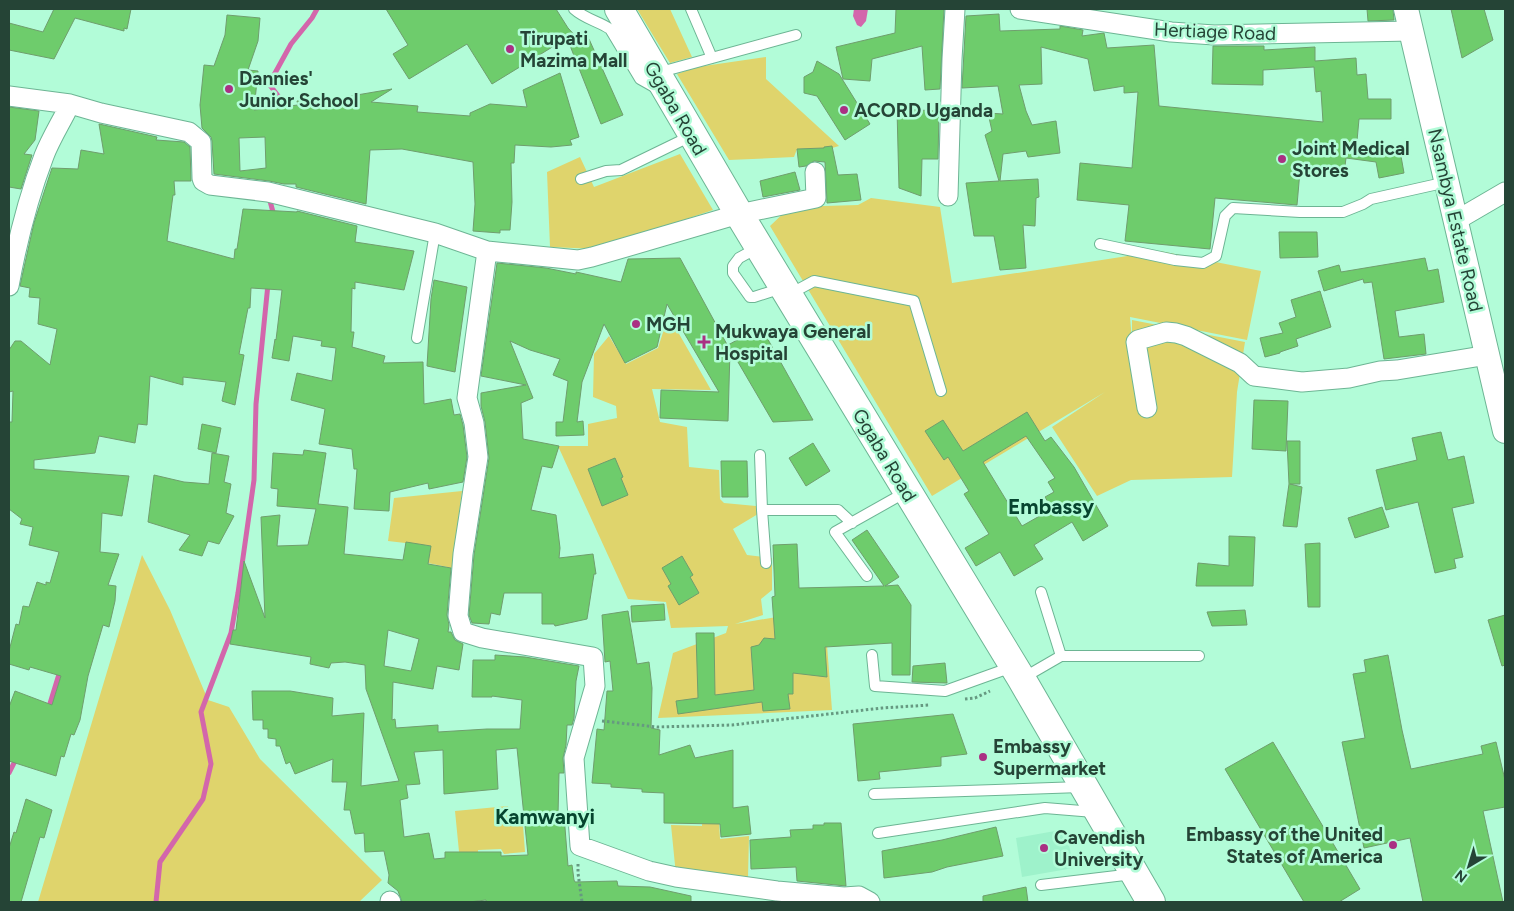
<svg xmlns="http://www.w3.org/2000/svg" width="1514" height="911" viewBox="0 0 1514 911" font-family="Figtree,sans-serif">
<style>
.built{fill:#9ef2cb}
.green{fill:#dfd46c}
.water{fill:#d366ab}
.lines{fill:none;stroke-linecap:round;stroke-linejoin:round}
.stream{stroke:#d366ab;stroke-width:5}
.building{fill:#6ecc6c;stroke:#6f9e6d;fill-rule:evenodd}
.service-casing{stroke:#6db594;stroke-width:12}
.minor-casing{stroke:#6db594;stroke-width:21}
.tertiary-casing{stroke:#6db594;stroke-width:26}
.secondary-casing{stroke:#6db594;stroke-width:30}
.path{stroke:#669981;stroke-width:3;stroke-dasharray:2.5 2.5;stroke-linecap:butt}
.service{stroke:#fff;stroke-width:10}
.minor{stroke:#fff;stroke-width:19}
.tertiary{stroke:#fff;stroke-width:24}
.secondary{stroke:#fff;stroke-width:28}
.poi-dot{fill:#aa3083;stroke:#b2fcd8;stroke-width:2}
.labels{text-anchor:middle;stroke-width:5;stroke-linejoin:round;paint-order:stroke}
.street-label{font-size:19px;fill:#254436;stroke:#b2fcd8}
.poi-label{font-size:19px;font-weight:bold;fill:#254436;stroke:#b2fcd8;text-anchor:start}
.quarter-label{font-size:21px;font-weight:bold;fill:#06442e;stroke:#b2fcd8}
</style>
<rect width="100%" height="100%" fill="#b2fcd8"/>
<path class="built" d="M1066 829 1072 860 1083 859 1085 866 1022 877 1016 838Z"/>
<path class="green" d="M637 9H670L692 57 670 63Z
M766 57V79L839 146 832 148 797 149 794 157 729 160 677 74 697 67Z
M680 154 713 210 597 249 550 247 547 172 580 157 594 187Z
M871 198 940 207 952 283 1160 251 1261 271 1247 340 1130 317 1132 341V320L1245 342 1237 392 1232 477 1131 480 1097 496 1052 427 1105 392 932 496 770 226 790 207 858 205Z
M674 325 711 390 652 389 660 422 687 427 689 467 719 470 720 499 724 503 756 506 758 514 733 529 747 555 772 558V590L761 599 763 615 735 624 800 613 825 619 832 710 658 718 673 653 726 633 728 626 671 628 666 602 628 599 558 446H588V424L617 418 616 406 593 397 594 354 609 336 626 364 658 348 665 326Z
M462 491 452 568 428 563 431 546 388 541 394 498Z
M142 555 170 610 208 700 229 707 260 759 382 880 359 902H38Z
M703 801 718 805 720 839 749 836 748 877 676 875 671 825 702 826Z
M508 806 509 813 522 812 525 852 504 854 501 849 478 850 479 872H461L455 811Z"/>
<path class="water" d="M854 9H868L866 21 861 27 857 25 853 16Z"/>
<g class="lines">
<path class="stream" d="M282 101 269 84 291 44 312 18 317 9
M269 197 274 216
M48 710 60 671
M9 773 17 757
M156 902 160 862 203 799 211 764 201 712 231 633 238 593 254 480 256 404 268 284"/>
</g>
<path class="building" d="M54 9H131L127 29 124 28V31L75 18 54 59 9 50V23L43 32Z
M386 9H556L568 28 582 43 589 39 623 115 601 124 567 38 492 84 467 44 409 79 393 54 408 45Z
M896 9H944L940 89 925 90 922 46 872 59 870 81 843 79 836 47 895 33Z
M1367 9H1393L1394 20 1368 21Z
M1451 9H1484L1493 40 1462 58Z
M999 14 1000 31 1060 29V26L1083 30 1082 36 1104 33 1107 48 1154 45 1159 106 1323 122 1321 91 1316 92 1314 67 1263 70V85L1212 84 1213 46H1264V50L1315 47V61L1356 58 1357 75 1366 74 1368 99H1391V119H1359L1356 152 1399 145 1404 173 1379 178 1376 162 1346 158 1344 174 1300 171 1297 205 1215 198 1210 249 1125 241 1129 205 1077 200 1080 163 1132 168 1138 92 1124 93V86L1094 91 1088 59 1041 47 1042 84 1019 85 1026 111 1032 125 1056 121 1060 153 1028 157 1026 151 1003 154 1000 181 1038 179 1039 197 1036 198 1035 226 1023 225 1026 268 1000 270 994 236H974L966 183 999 181 985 135 992 131 988 113 1003 114 998 86 962 88 966 16Z
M227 15 260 18 258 41 248 70 258 71 254 110 298 105 297 101 346 99 345 97 392 89 371 102 418 106 417 112 470 116V113L490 104 527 107 523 90 560 73 579 137 570 140 572 145 551 147 515 145 514 163H511L512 202 510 230H500V233L473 231 475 204 473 162 402 149 370 150 366 204 296 187V184H284L269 181 214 174 212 141 211 137 202 128 200 105 204 65 214 66 225 35ZM265 137 266 168 240 171 239 138Z
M817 61 839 74 870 124 845 140 817 96 804 93V77L813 72Z
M9 107 39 111 35 140 24 154 32 155 21 189 9 187Z
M897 109 939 111 938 159H922L921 196 899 188Z
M99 124 157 137 156 140 184 142 190 147 191 181H174L175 195H173L167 241 234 259 235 249H237L243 209 297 212V211L357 226 355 242 414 251 404 290 355 282V289L352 288 351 332H354L352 347 385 356 383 363 423 362 424 404 451 399 454 415 460 414 463 425 467 457 463 482 429 489 428 483 390 492 389 511 354 509 357 469H354L352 449 319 444 325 409 291 400 297 373 332 381 336 348 321 346 322 341 293 336 289 361 272 358 275 339 276 340 282 290 251 288 250 308H248L239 354 244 355 235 405 222 401 226 382 183 377V385L150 376 147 425 138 424 135 443 99 436 95 453 34 460V469L129 476 122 516 102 513 100 552 119 554 108 585 116 586 115 601 109 627 103 625 88 676 80 720 74 735 71 734 64 757 61 756 56 776 9 761V707L15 691 52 705 61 676 30 667 29 670 9 664V651L16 624 19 625 23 606 29 607 37 582 46 585V582L50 583 59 552 29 545 33 527 20 524 22 519 9 509V422H12L13 391 9 392V350L15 341H21L50 365 57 329 38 324 40 298 29 297 30 288 20 286 23 272 34 223 52 168 78 169 81 150 104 154Z
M832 146 838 175 857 174 861 200 827 203 825 162 814 161 806 166 799 167 797 149 824 148V147Z
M795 172 800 190 763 197 760 181Z
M1279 232H1317L1318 257 1280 258Z
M680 258 730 350 728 421 660 418 661 390 719 392 667 304 657 347 625 363 604 324 582 382 577 422 583 421 584 435 556 436V422H563L568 381 553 375 560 359 530 350 510 341 533 398 521 403 523 439 559 446 552 468 542 466 531 510 556 515 560 548 559 558 593 554 596 574H594L587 619 555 626 554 624H542V593H504L500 615 491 613 489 624 472 623 469 615 474 555 489 458 485 422 481 406V393L526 385 481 376 497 263 546 268 576 274V272L621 282 628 259Z
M1425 258 1428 271 1438 269 1444 302 1395 311 1399 337 1424 334 1426 354 1384 359 1372 282 1364 283 1363 279 1324 291 1318 271 1339 265 1341 272Z
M434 280 467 287 455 372 427 366 431 299Z
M1320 291 1331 327 1296 339 1298 346 1280 352V353L1265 357 1260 338 1283 333 1279 323 1296 317 1291 300Z
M761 327 813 420 773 422 728 345Z
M1254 400 1288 401 1286 451 1252 449Z
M1027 412 1045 441 1051 437 1074 467 1108 526 1083 541 1072 522 1034 545 1043 559 1014 576 1000 552 976 566 965 548 989 534 964 494 969 491 948 457 944 460 925 431 943 420 963 451ZM1026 436 1055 478 1048 482 1054 492 1045 497 1052 509 1022 526 983 462Z
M202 424 221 428 216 453 198 449Z
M1441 432 1448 460 1464 456 1474 503 1452 508 1463 557 1454 559 1456 568 1435 573 1418 502 1386 510 1376 470 1417 460 1412 438Z
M1287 441H1300V484H1290L1302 487 1297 527 1283 526 1289 484Z
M813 443 830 471 806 486 789 458Z
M304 450 326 453 318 504 348 507 344 554 403 560 406 542 431 546 428 564 451 568 447 615 449 625 448 632H451L455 640 463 644 459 670 437 666 433 689 393 682 392 720 395 719 396 728 438 725V732L487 729H520L522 700 492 696V697H472L473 660H495V655L525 657 579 666 576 681 574 718 572 725H567L566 745 563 758 564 773H559L558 815H564L568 866 572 865 574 880 575 882 617 881 618 886 650 887 691 896V902H486V900L469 902H402L398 891 388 883 389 875 384 851 365 852 364 833 355 834 350 810H344L347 782H332L333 759 295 774 290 762 286 764 280 746H276V739L268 738V729H263V720H253L252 691H290L333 698 332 716 364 713 361 786 399 781 366 689 365 665 345 662 331 663 329 668 310 664 311 657 230 644 233 630H236L244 561 265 618 261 517 280 515 277 546 308 545 316 509 277 506 278 489 271 488 273 453 303 455ZM388 630 419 639 411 671 384 666ZM517 748 528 855 501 856V852H445V858L434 859 429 833 404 837 400 800 408 798 406 785 420 784 414 752 443 750 444 794 498 789 496 750Z
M212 453 229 456 224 482 231 484 226 513 234 516 219 544 208 541 202 556 179 550 190 535 148 522 154 475 184 482 209 484Z
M615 458 623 477 621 478 628 495 602 506 588 469Z
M721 461H747L748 497H722Z
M1382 507 1389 527 1355 538 1348 518Z
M867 530 899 577 885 586 898 585 911 605 910 675H892V643L825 647 827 677 793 673V694H788L790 709 763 711 762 702 678 714 676 701 698 698 696 633H714L715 695 754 690 751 647 759 645 764 638 775 639 772 597 775 596 773 545 797 544 799 588 884 586 852 540Z
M1229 536 1255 537 1253 586H1196L1198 563 1229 566Z
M1320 543V607H1308L1305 544Z
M682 556 693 575 690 577 699 593 679 605 668 586 671 584 662 568Z
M664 604 665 620 632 622 631 606Z
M1245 610 1247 625 1212 626 1207 612Z
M628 611 637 664 649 662 652 688 651 728 660 730 659 755 690 745 695 758 733 750V808L748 806 751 834 721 837 720 824 664 823V793L642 792V789L611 787V784L592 783 597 729 604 730 607 691H613L610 661 605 662 602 615Z
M1505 615V665L1502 666 1488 620Z
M1388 655 1402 730 1411 769 1483 754 1481 746 1496 742 1505 780V807L1483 811 1503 902H1423L1410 838 1364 848 1342 742 1365 738 1353 674 1366 672 1364 660Z
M945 663 947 683 912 682 913 666Z
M953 714 967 754 941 757V766L879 772 880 779 858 781 853 724Z
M1273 742 1360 889 1339 902H1304L1225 769Z
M26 799 52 810 44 838 40 837 21 902H9V848L14 832 16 833Z
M824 823H841L846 886 797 881 796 867 751 869 750 840 791 837 790 830 813 829V825H824Z
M996 827 1003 856 947 867 932 872 884 878 882 851 942 840Z
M1026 887 1028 902H983V896Z"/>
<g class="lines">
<defs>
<path id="service" d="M574 9C585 19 598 21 610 29L640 79 656 88
M691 9 712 58
M657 73 796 35
M581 179 606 171 621 170 691 136
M1100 244 1175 260 1203 263 1216 256 1225 216 1233 208 1300 212H1343L1363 204 1371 199 1447 182
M759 247 739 258 733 266V273L750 297H754L782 288
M788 295 814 281 914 301 941 391
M417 338 435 233
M760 455 762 510H838L852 523
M762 510 766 563
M867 576 835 532 906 492
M1041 592 1061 656
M872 655 875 686 945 691 1012 667
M1023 678 1061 656H1199
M874 794 1081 787
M878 833 1045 808 1094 812
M1041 885 1133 874"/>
<path id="minor" d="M1020 9 1171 32 1214 35 1412 31
M9 96 70 104
M948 196 952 59 955 9
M1457 220 1505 192
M487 251 467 398 474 423 478 457 463 554 458 616 463 632 482 638 593 657 595 686 574 758 580 846 649 871 676 877 777 891 844 897 859 896 870 902
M9 286C17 242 28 198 44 156 51 138 62 121 70 104L101 113 189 132 201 142 202 178 203 181 210 185 268 192 435 233 487 251 578 260 592 257 739 214 816 198 815 172
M1147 408 1136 342 1138 340 1166 332 1176 333 1186 336 1240 363 1254 376 1302 382 1349 378 1380 371 1397 370 1488 355
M390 901 391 902"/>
<path id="tertiary" d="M1406 9 1505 431"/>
<path id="secondary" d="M619 9 739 214 1021 678 1151 902"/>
</defs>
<use href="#service" class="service-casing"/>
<use href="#minor" class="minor-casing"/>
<use href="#tertiary" class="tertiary-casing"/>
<use href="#secondary" class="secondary-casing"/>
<path class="path" d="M965 699 975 698 990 691
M602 721 657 727 732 725 882 708 930 705
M578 864V873L582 902"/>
<use href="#service" class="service"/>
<use href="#minor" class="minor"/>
<use href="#tertiary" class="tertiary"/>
<use href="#secondary" class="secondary"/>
</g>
<g class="poi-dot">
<circle cx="510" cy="49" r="5"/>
<circle cx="229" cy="89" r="5"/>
<circle cx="844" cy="110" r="5"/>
<circle cx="1282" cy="159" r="5"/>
<circle cx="636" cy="324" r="5"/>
<path d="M701.5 334.5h5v5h5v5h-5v5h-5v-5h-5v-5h5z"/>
<circle cx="983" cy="757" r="5"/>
<circle cx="1393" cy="845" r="5"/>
<circle cx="1044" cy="848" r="5"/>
</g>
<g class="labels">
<g class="street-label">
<text transform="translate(1215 31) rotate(2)" y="7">Hertiage Road</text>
<text transform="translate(676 108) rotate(60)" y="7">Ggaba Road</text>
<text transform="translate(1456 220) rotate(77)" y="7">Nsambya Estate Road</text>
<text transform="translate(885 455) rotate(59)" y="7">Ggaba Road</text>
</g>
<g class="poi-label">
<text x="520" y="45">Tirupati<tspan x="520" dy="22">Mazima Mall</tspan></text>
<text x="239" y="85">Dannies'<tspan x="239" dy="22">Junior School</tspan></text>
<text x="854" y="117">ACORD Uganda</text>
<text x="1292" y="155">Joint Medical<tspan x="1292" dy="22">Stores</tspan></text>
<text x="646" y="331">MGH</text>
<text x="715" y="338">Mukwaya General<tspan x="715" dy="22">Hospital</tspan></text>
<text x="993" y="753">Embassy<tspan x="993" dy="22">Supermarket</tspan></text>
<text x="1383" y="841" text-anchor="end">Embassy of the United<tspan x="1383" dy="22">States of America</tspan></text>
<text x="1054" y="844">Cavendish<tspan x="1054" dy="22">University</tspan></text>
</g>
<g class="quarter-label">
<text x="1051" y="514">Embassy</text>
<text x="545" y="824">Kamwanyi</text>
</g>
</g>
<rect width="1514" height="911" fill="none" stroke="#254436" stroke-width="20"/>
<g transform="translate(1469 866) rotate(218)" stroke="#b2fcd8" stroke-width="4" paint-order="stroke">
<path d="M0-4L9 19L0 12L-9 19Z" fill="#254436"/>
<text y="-8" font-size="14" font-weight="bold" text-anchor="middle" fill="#254436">N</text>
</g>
</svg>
